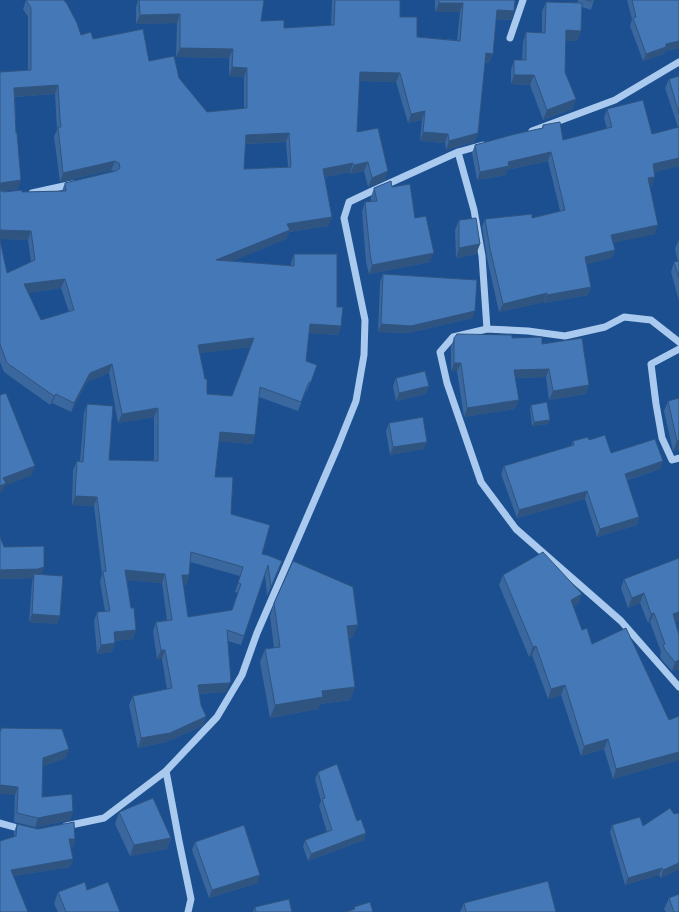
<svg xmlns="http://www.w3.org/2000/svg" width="679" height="912" viewBox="0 0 679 912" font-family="'Golos Text',sans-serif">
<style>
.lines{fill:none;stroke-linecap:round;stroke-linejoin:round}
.minor{stroke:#a9c9ee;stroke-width:7}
.wall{fill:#3a679d;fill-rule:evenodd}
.shaded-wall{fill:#305480}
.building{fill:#4478b7;stroke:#305480;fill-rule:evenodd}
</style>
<rect width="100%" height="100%" fill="#1b4f8f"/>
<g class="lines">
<path class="minor" d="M510 38 523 0
M532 131 615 100 679 62
M483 145 458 152 474 210 482 256 487 329
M32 193 73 184
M679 342 651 320 624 317 605 327 565 336 528 331 487 329 453 337 440 352 447 383 481 482 516 529 621 621 679 687
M679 349 651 364 656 404 662 438 672 460 679 458
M166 771 179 841 191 899 188 912
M0 823 25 830
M66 826 104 818 166 771 217 717 242 675 257 633 338 446 356 401 364 355 365 320 344 218 349 202 370 192 458 152"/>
</g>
<path class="wall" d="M26 0H64L81 35 93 39 149 61 179 78 207 112 244 109V77L229 76V58L176 57 177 23 136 24V7L138 0H264L261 21 284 28 331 26 332 0H400V17L417 37 457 40 460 12H435V0H515L514 11 511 20 496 19 493 54 489 63H485L478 133 474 142 446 150 445 143 420 141 422 120 408 123 396 82 359 81 357 132 385 180 368 187 364 171 350 174V172L325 177 332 217 328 226 289 232 286 239 232 261 291 266V263L294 254 337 307 341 326 338 335 309 333 306 361 317 365 307 391H306L298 411 259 397 252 444 219 441 215 477 231 514 262 554 282 561 267 596 265 574 241 645 228 641 227 690 226 692 199 694 201 705 206 716 203 725 202 726 166 742 138 748 129 705 133 696 167 689 162 659H157L153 631 156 622 167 620 162 583 127 580 131 608 136 630 133 639 115 641 112 652 97 654 94 621 97 612 105 611 100 581 102 574 94 506 72 505 73 470 77 461H80L84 413 87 404 109 460 154 461V417L118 423 109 373 87 382 71 412 52 403 50 405 4 372 0 362V240L7 273 31 262 28 240 0 239V72L28 70V17L23 9ZM55 94 57 130 54 136 60 182 111 170 114 171 65 183 62 191 22 192 1 191 18 189 15 97ZM286 142 288 167 244 169 245 144ZM61 288 69 312 41 320 28 293ZM251 347 232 396 207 394 199 353ZM190 562 240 576 235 592 238 593 232 610 188 617 183 584 186 585 189 575Z
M578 0H594L591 10 582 7 581 31 577 41 566 40 565 72 576 99 572 109 543 120 530 85 511 84V70L514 60H522L523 42 526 32 542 33V11L546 2 577 3Z
M627 0H679V48L665 51 664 54 643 61 630 26 632 19Z
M679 76V166L654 172 652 186H650L655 234 613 242 615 250 612 258 586 264 591 287 588 295 544 303V302L499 312 487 258 482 227 485 219 532 218 560 211 548 161 507 170 506 175 477 180 472 153 475 145 542 128 543 125 563 140 607 129 604 118 607 109 652 134 678 127 665 88 669 79Z
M392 187 430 262 369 274 366 262 362 211 365 202 371 201V197L374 188Z
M459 220 480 244 476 254 456 258 455 230Z
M679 239V301L671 272 674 262 678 261 675 249Z
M383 274 473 318 408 333 378 332 380 282Z
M454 338H512L542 344 589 385 586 394 549 400 546 377 515 378V409L464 417 457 371H451V347Z
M396 378 429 386 426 394 396 401 393 386Z
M668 401 679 449 673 451 664 411Z
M531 405 548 424 532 426 530 409Z
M389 423 424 449 390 455 386 431Z
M589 440 611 453 663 461 660 469 627 480 639 517 637 525 597 537 585 499 517 518 501 474 504 466 571 446 573 441Z
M0 537 4 547 44 567 41 575 60 616 57 624 29 622 32 582 33 578 0 579Z
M679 558 675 622 679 669 672 671 661 659 660 655 661 652 650 622 648 623 640 603 628 608 621 588 624 579Z
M503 575 582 594 578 604 573 607 582 630 592 644 669 720 679 716V760L613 779 604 749 581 756 561 695 548 699 532 655 529 657 499 585Z
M274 603 353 637 349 638 355 687 350 700 320 704 318 709 270 718 260 662 265 649 274 648 270 616Z
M1 728 66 758 43 766 42 797 73 811 70 820 35 827 14 822 15 795 0 731Z
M318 772 357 821 366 833 364 840 308 861 303 847 305 840 327 832 319 806 321 801 315 779Z
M119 812 171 838 167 849 130 856 115 824Z
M17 824 75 839 73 847 70 846 73 859 70 867 14 876 0 912 14 837V832Z
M612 825 643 826 679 869 661 878 659 875 625 885 610 832Z
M195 842 258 883 209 898 192 850Z
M87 890 120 912H58L54 904 58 892Z
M669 898 679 912H666L664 909Z
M464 903 556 912H460Z
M255 907 292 912H253Z"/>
<path class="shaded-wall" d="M439 3H463L460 12H435Z
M497 10 514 11 511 20 494 19Z
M180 14 177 23 136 24 140 15Z
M566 30 581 31 577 41 562 40Z
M679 41V48L665 51 664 54 643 61 646 54 666 44Z
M180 48 233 49 229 58 176 57Z
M486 53 493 54 489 63 483 62Z
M232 67 247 68 244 77 229 76Z
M360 72 400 73 396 82 357 81Z
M514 75H534L530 85 511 84Z
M58 85 55 94 11 97 14 88Z
M576 99 572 109 543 120 547 110Z
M425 111 422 120 408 123 411 114Z
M423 132 448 134 445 143 420 141Z
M289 133 286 142 242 144 246 135Z
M478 133 474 142 446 150 449 141Z
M551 152 548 161 507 170 506 175 477 180 480 172 508 162Z
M679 158V166L650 173 653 164Z
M115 161 111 170 60 182 63 173Z
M368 162 364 171 350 174 354 165Z
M353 163 350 172 320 178 323 169Z
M388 171 385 180 368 187 372 178Z
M655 177 652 186 645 187 648 178Z
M21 180 18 189 0 191V184L1 183Z
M332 217 328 226 289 232 286 239 213 269 216 260 287 224Z
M658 225 655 234 608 244 611 235Z
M0 230 31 231 28 240 0 239Z
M480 244 476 254 456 258 459 248Z
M615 250 612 258 582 265 585 257Z
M434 253 430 262 369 274 372 265Z
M65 279 61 288 21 294 24 284Z
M591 287 588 295 544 303 547 295Z
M547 293 544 302 499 312 503 304Z
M475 311 473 318 408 333 378 332 381 324Z
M310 324 341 326 338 335 306 333Z
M254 338 251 347 194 354 198 345Z
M454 363H461L457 371H451Z
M112 364 109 373 87 382 71 412 74 403 90 373Z
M549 369 546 377 511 378 514 370Z
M589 385 586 394 549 400 553 391Z
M429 386 426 394 396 401 399 393Z
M56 394 52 403 50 405 54 396Z
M519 400 515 409 464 417 467 408Z
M158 408 154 417 118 423 122 414Z
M550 420 548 424 532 426 534 422Z
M220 432 255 435 252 444 216 441Z
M679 440V449L673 451 677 441Z
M427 442 424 449 390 455 393 447Z
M663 461 660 469 622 481 625 474Z
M35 466 32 475 5 486 2 492 0 493V486L3 478Z
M587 491 585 499 517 518 519 510Z
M75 496 97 497 94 506 72 505Z
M639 517 637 525 597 537 600 529Z
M282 561 279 570 267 596 271 587Z
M44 567 41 576 34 574 33 578 0 579V570Z
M125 570 165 574 162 583 122 580Z
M182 575H189L186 585 178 584Z
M644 593 640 603 628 608 632 598Z
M582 594 578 604 567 610 571 600Z
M679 612V621L670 623 673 614Z
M654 613 650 622 648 623 651 614Z
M32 614 60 616 57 624 29 622Z
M358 625 353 637 343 638 347 626Z
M136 630 133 639 111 641 114 632Z
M115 643 112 652 97 654 101 645Z
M536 646 532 655 529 657 533 647Z
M161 650H165L162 659H157Z
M679 660V669L672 671 675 662Z
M231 681 226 692 195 694 198 685Z
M565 685 561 695 548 699 551 689Z
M355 687 350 700 320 704 318 709 270 718 275 705 322 691Z
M206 716 203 725 202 726 166 742 138 748 141 738Z
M608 739 604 749 581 756 584 746Z
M69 749 66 758 40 767 43 758Z
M679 752V760L613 779 616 769Z
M0 785 18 787 15 795 0 794Z
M73 811 70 820 35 827 38 818Z
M366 833 364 840 308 861 311 854Z
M171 838 167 849 130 856 134 845Z
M69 839H75L73 847 66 846Z
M73 859 70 867 8 877 11 870Z
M679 863V869L661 878 663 870Z
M662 868 659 875 625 885 628 878Z
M260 875 258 883 209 898 212 890Z"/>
<path class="building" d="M26 0H64L65 2H66L77 23 81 35 91 32 93 39 143 29 149 61 174 56 179 78 207 112 247 108V68L232 67 233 49 180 48V14L140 15 139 0H264L261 21 284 20V28L334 25 335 0H400V17H417V37L460 41 463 3H439V0H515L514 11 497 10 493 54 486 53 478 133 449 141 448 134 423 132 425 111 411 114 400 73 360 72 357 132 378 128 388 171 372 178 368 162 354 165 353 163 323 169 332 217 287 224 290 230 216 260 294 266V254H337V307H343L341 326 310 324 306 361 317 365 311 382H309L301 402 260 387 255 435 220 432 215 477H233L231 514 270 525 262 554 267 555 282 561 271 587 268 565 244 636 227 630 231 681 229 683 198 685 201 705 206 716 205 717 170 733 141 738 133 696 172 688 165 650H161L156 622 172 620 165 574 125 570 131 608H134L136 630 114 632 115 643 101 645 97 612 110 611 103 572 106 571 97 497 75 496 77 461 83 462 87 404 113 406 109 460 158 461V408L122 414 112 364 90 373 74 403 56 394 54 396 7 363 0 344V240L7 273 35 260 31 231 0 230V190L1 191 4 192 22 190V192L66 191 65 183 116 171 120 168 119 163 115 161 63 173 58 127H61L60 119 58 85 14 88 16 133H17L21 180 1 183 0 184V72L31 70V8ZM289 133 291 167 244 169 246 135ZM65 279 74 310 41 320 24 284ZM254 338 232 396 207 394V379H205L198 345ZM191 552 243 567 238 583 241 584 232 610 188 617 182 575H189Z
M586 0H594V2Z
M632 0H679V41L666 44V47L646 54 633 18 636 17Z
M546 2 582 3 581 31 566 30 565 72 576 99 547 110 534 75H514V60H526V32L545 33Z
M679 76V114L669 79Z
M643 100 652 134 679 127V158L653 164 655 177 648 178 658 225 611 235 615 250 585 257 591 287 547 295V293L503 304 490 249 485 219 532 214V218L565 210 551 152 508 162 509 166 480 172 475 145 515 134 543 128V125L560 122 563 140 612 127 607 109Z
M391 181 392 187 410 184 415 218 426 216 434 253 372 265 370 253 365 202 377 201 374 188Z
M476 218 480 244 459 248V220Z
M679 261V278L674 262Z
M383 274 477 280 475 311 411 326 381 324Z
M457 334 512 335V338L542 337V344L582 338 589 385 553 391 549 369 514 370 519 400 467 408 461 363H454V338Z
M425 371 429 386 399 393 396 378Z
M6 393 35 466 3 478 6 483 0 486V395Z
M679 398V440L677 441 668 401Z
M547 402 550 420 534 422 531 405Z
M423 417 427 442 393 447 389 423Z
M605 435 611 453 655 439 663 461 625 474 639 517 600 529 587 491 519 510 504 466 574 445 573 441 588 437 589 440Z
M0 537 4 547 44 546V567L38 569 0 570Z
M543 552 582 594 571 600 582 630 587 628 592 644 626 628 669 720 679 716V752L616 769 608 739 584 746 565 685 551 689 536 646 533 647 503 575Z
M679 558V612L673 614 679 635V660L675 662 665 650 663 645 665 644 654 613 651 614 644 593 632 598 624 579Z
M293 561 353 587 358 625 347 626 355 687 322 691 323 697 275 705 265 649 280 647 274 603Z
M34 574 63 576 60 616 32 614Z
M1 728 62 729 69 749 43 758 42 797 72 794 73 811 38 818 17 813 18 787 0 785V731H1Z
M337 764 357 821 361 819 366 833 311 854 305 840 332 830 322 799 325 798 318 772Z
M153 798 171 838 134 845 119 812Z
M670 808 674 814 679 813V863L663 870 662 868 628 878 612 825 640 817 643 826Z
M74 822 75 839H69L73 859 11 870 28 912H0V841L16 836 17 824 38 829Z
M244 825 260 875 212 890 195 842Z
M548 881 556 912H466L464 903Z
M85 882 87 890 108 882 120 912H66L58 892Z
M679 894V912H674L669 898Z
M289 899 292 912H256L255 907Z
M370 902 373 912H345L355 909 354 907Z"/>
</svg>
